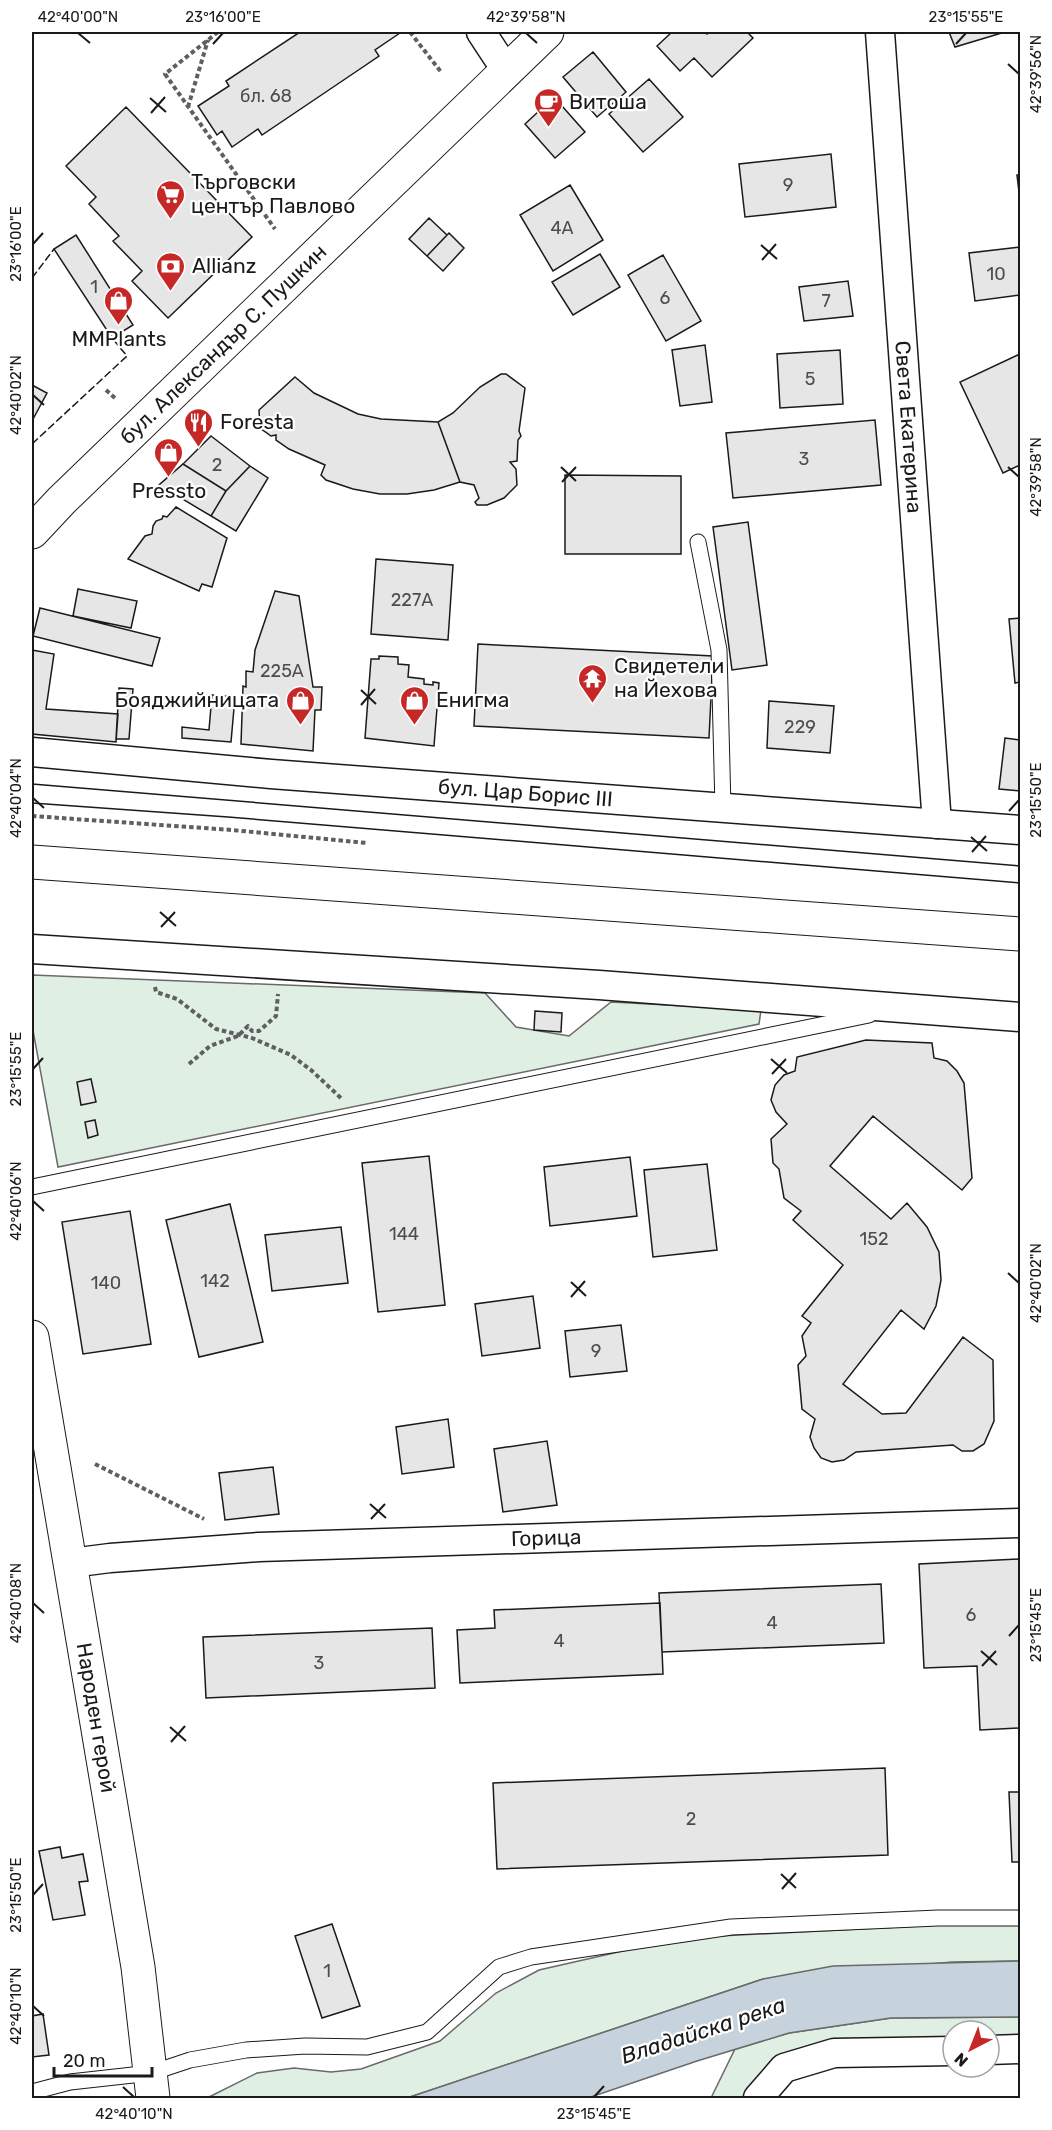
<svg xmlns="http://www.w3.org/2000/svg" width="1052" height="2130" viewBox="0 0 1052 2130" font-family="Rubik,sans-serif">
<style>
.green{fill:#e0efe3;stroke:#6a6a6a;stroke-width:1.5}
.water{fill:#c6d2dc;stroke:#6a6a6a;stroke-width:1.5}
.building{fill:#e6e6e6;stroke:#1a1a1a;stroke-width:1.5}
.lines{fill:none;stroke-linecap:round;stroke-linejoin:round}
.service-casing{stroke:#1a1a1a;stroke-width:17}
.minor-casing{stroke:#1a1a1a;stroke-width:31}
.tertiary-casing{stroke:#1a1a1a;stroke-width:35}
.secondary-casing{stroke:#1a1a1a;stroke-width:35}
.primary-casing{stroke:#1a1a1a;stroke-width:35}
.path{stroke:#5f5f5f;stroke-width:4;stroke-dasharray:4.5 3;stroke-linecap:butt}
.service{stroke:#fff;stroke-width:15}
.minor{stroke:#fff;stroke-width:28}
.tertiary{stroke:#fff;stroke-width:33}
.secondary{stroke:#fff;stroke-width:33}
.primary{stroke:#fff;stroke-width:33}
.tram{stroke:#1a1a1a;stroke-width:1.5}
.fence{stroke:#1a1a1a;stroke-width:1.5;stroke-dasharray:8 3;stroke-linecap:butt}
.ticks{fill:none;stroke:#1a1a1a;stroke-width:2}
.labels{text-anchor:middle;stroke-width:4.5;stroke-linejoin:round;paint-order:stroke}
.number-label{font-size:18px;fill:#4d4d4d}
.poi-label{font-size:21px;fill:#1a1a1a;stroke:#fff;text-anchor:start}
.street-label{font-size:21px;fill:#1a1a1a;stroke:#fff}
.water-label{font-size:22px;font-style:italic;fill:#1a1a1a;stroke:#fff}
.neatline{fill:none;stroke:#1a1a1a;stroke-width:2}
.ticks-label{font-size:15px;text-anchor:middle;fill:#1a1a1a}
</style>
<rect width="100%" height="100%" fill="#fff"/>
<path class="green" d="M32 975 485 993 516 1027 569 1036 611 1002 761 1010 759 1024 58 1167 32 1025Z
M1020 1921V1961L952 1962 763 1979 407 2098H207L257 2073 294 2068 331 2072 361 2069 440 2041 496 1993 539 1970 680 1938Z
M1020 2017V2049L989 2050V2031H953V2051L834 2053 758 2098H711L735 2049 789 2033 891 2018Z"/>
<path class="water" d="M1020 1961V2017L891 2018 789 2033 697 2061 588 2098H407L763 1979 833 1966Z"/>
<path class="building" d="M300 32H399L400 33 375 50 379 56 357 71 262 135 258 129 232 147 222 131 217 135 198 106 229 86 226 81Z
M672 32H705L707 34 710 32H747L753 38 712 77 694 58 680 71 657 46Z
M949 32H1005L955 47Z
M593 52 626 92 597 117 563 77Z
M649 79 683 117 643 152 609 114Z
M554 97 585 132 555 158 525 124Z
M126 107 252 237 168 318 132 281 142 271 113 241 119 236 89 204 96 197 66 166Z
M831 154 836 207 745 217 739 164Z
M1017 175H1020V201Z
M570 185 603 240 553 271 520 215Z
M429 218 447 235 427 256 409 239Z
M449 233 464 248 443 271 427 256Z
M76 235 133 325 112 338 54 249Z
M1020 247V295L975 301 969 253Z
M600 254 620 287 573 315 552 282Z
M663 255 701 321 666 341 628 275Z
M848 281 853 316 804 321 799 287Z
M705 345 712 402 680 406 672 350Z
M840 350 843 404 780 408 777 354Z
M1020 354V465L1003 473 960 382Z
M501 374H506L525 388 519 431 521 436 518 440 517 461 510 462 516 469 517 485 504 498 487 505H477L475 502 479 498 474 485 460 482 438 422 453 413 480 387Z
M295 377 314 393 358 414 381 419 438 422 460 482 434 490 407 494H380L353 489 326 480 321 475 325 465 289 449 276 440V435L271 436 260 428 259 410Z
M32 385 47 393 32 421Z
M875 420 881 485 733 498 726 433Z
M211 436 250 466 226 491 183 464Z
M183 464 226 491 211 516 159 485Z
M250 466 268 478 236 531 211 516 226 491Z
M565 475 681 476V554H565Z
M176 507 227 538 212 587 202 584 199 591 128 559 145 536 152 534 153 526 156 521 162 519 163 516 167 517Z
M748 522 767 665 732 670 713 527Z
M376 559 453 565 448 640 371 634Z
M78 589 137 601 131 628 73 616Z
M275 591 299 596 313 687H322L321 710H315L313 751 241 744 243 686 246 687V671L253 672 255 650Z
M40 608 160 638 152 666 33 636Z
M1020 618V682L1015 683 1009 619Z
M478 644 713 656 709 738 474 726Z
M32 650 54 654 46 709 118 714 116 742 32 734Z
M379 656 398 657V664L409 665 408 677 424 679V684L433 685V682L439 683 434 746 365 738 371 659H379Z
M119 688 133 689 129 739H116Z
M212 695 235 697 231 742 182 738V727L209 730Z
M769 701 834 706 830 753 767 748Z
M1005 738 1020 740V791L999 789Z
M535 1011 562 1013 561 1032 534 1030Z
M866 1040 932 1043 934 1058 947 1061 957 1071 964 1083 972 1178 962 1190 873 1116 830 1166 891 1219 907 1203 927 1227 939 1252 941 1280 936 1306 924 1329 901 1310 843 1384 882 1414 906 1413 963 1337 993 1360 994 1421 984 1444 973 1451H962L953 1445 856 1452 844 1460 832 1462 821 1458 814 1448 810 1437 815 1419 802 1409 798 1365 806 1356 802 1336 811 1323 802 1316 843 1265 793 1220 801 1211 784 1198 779 1169 773 1163 771 1139 787 1124 776 1112 771 1100 775 1085 784 1075 795 1071 797 1057Z
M91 1079 96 1102 81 1105 77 1082Z
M95 1120 98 1135 88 1138 85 1122Z
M429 1156 445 1305 378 1312 362 1163Z
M630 1157 637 1216 550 1226 544 1167Z
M707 1164 717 1250 653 1257 644 1170Z
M230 1204 263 1342 199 1357 166 1220Z
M130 1211 151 1344 83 1354 62 1222Z
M341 1227 348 1283 272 1291 265 1235Z
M533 1296 540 1348 482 1356 475 1304Z
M621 1325 627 1371 570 1377 565 1331Z
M448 1419 454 1467 402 1474 396 1427Z
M547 1441 557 1505 503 1512 494 1449Z
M273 1467 279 1514 225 1520 219 1473Z
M1020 1559V1728L980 1730 977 1666 924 1668 919 1564Z
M881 1584 884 1643 662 1652 659 1593Z
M660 1603 663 1674 460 1683 457 1630 495 1628 494 1610Z
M432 1628 435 1688 206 1698 203 1637Z
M885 1768 888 1855 497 1869 493 1783Z
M1009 1792H1020V1862H1012Z
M60 1847 62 1858 83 1854 88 1881 79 1882 85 1915 53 1920 39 1851Z
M332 1924 360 2006 322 2018 295 1936Z
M43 2014 49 2055 32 2057V2016Z"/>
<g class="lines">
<defs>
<path id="service" d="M698 542 719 650 723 808
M32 1187 869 1015
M32 2092 70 2082 151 2073 190 2060 246 2050 305 2046 367 2047 427 2032 499 1967 531 1957 731 1927 938 1918H1020"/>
<g id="minor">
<path d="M481 32 506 70"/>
<path id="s1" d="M880 32 937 824"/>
<path id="s2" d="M32 752 271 774 1020 830"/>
<path d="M32 949 599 985 1020 1017"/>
<path id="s3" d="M71 1563 110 1558 259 1547 1020 1523"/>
<path d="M989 2050 1020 2049"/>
<path d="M758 2098 784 2068 834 2053 953 2051"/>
</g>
<g id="tertiary">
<path id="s4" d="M32 1337 138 1967 153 2098"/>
</g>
<g id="secondary">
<path id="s5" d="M32 532 62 500 547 32"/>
</g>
<path id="primary" d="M32 862 1020 934"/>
</defs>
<use href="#service" class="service-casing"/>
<use href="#minor" class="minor-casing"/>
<use href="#tertiary" class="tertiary-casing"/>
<use href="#secondary" class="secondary-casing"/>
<use href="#primary" class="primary-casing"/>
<path class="path" d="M218 32 165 74 275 229
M410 32 441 72
M188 107 208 40
M106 390 116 399
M164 448 171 455
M32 816 232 830 367 843
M155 987 156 992 177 999 216 1029 252 1038 291 1055 311 1070 342 1099
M189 1064 210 1046 238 1036 248 1026 252 1031H259L276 1016 278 994
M95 1464 204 1519"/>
<use href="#service" class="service"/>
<use href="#minor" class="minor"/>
<use href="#tertiary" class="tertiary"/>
<use href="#secondary" class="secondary"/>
<use href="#primary" class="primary"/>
<path class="tram" d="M32 784 1020 866
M32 803 228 817 1020 883"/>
<path class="fence" d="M32 278 54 249
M32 444 127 356 112 338"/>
</g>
<path class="ticks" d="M78 33 90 43M526 33 537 43M213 44 223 33M956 44 966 33M1008 64 1019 74M150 98 166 112M151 113 165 97M33 244 43 233M761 245 777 259M762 260 776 244M33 395 44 405M561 467 576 481M1008 467 1019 477M562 482 576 467M361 690 376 704M361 705 375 689M33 798 44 808M1009 811 1019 800M971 837 987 851M972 852 986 836M160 912 176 926M161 927 175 912M771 1059 787 1073M33 1069 43 1058M772 1074 786 1059M33 1201 44 1211M1008 1273 1019 1283M571 1282 586 1296M571 1297 585 1281M370 1504 386 1518M371 1519 385 1504M33 1603 44 1613M1009 1636 1019 1625M981 1651 997 1665M982 1666 996 1651M170 1727 186 1741M171 1742 185 1726M781 1874 796 1888M782 1889 796 1873M33 1895 43 1884M33 2006 44 2016M123 2087 134 2097M594 2097 604 2086"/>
<defs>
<symbol id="cafe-pin" viewBox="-11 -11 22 30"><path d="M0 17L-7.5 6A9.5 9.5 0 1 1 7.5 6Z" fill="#c62828" stroke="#fff"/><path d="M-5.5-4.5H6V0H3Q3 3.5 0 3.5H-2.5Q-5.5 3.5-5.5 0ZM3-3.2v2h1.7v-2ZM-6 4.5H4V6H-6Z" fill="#fff"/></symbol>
<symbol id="supermarket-pin" viewBox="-11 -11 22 30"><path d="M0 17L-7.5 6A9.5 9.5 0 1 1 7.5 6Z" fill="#c62828" stroke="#fff"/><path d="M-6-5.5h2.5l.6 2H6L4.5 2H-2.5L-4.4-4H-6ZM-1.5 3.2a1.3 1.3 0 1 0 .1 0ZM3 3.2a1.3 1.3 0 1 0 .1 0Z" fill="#fff"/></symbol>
<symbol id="bank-pin" viewBox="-11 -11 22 30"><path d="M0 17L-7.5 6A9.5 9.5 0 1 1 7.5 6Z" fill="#c62828" stroke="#fff"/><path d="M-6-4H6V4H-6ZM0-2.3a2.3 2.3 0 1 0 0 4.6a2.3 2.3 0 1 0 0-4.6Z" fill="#fff"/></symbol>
<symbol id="shop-pin" viewBox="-11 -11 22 30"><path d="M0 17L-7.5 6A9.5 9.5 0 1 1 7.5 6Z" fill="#c62828" stroke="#fff"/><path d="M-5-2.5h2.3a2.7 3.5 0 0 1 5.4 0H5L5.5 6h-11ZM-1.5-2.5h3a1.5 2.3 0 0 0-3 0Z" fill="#fff"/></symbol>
<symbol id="restaurant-pin" viewBox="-11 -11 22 30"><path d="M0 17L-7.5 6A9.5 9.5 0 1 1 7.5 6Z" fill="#c62828" stroke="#fff"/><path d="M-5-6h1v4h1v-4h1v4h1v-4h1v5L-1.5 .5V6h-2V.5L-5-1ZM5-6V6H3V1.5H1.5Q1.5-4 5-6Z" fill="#fff"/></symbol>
<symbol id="temple-pin" viewBox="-11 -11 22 30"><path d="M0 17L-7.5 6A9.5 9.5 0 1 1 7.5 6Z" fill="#c62828" stroke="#fff"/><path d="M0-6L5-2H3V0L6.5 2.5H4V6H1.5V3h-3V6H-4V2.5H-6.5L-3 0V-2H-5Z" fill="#fff"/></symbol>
</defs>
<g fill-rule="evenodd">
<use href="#cafe-pin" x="532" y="86" width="33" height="45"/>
<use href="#supermarket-pin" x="154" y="178" width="33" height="45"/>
<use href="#bank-pin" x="154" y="250" width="33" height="45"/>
<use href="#shop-pin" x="102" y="284" width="33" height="45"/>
<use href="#restaurant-pin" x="182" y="406" width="33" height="45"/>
<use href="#shop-pin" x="152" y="436" width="33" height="45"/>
<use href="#temple-pin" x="576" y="662" width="33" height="45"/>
<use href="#shop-pin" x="284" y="684" width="33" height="45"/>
<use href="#shop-pin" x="398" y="684" width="33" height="45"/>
</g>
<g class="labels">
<g class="number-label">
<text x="266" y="102">бл. 68</text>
<text x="788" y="191">9</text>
<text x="562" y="234">4А</text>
<text x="996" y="280">10</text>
<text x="94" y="293">1</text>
<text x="665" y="304">6</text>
<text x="826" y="307">7</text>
<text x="810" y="385">5</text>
<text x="804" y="465">3</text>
<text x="217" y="471">2</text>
<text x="412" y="606">227А</text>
<text x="282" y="677">225А</text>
<text x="800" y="733">229</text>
<text x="404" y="1240">144</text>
<text x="874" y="1245">152</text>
<text x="215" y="1287">142</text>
<text x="106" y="1289">140</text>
<text x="596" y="1357">9</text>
<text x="971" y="1621">6</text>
<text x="772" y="1629">4</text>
<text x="559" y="1647">4</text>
<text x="319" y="1669">3</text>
<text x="691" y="1825">2</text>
<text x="327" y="1977">1</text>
</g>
<g class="poi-label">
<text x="569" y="109">Витоша</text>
<text x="191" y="189">Търговски<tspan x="191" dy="24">център Павлово</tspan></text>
<text x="192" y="273">Allianz</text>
<text x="119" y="346" text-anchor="middle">MMPlants</text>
<text x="220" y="429">Foresta</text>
<text x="169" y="498" text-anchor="middle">Pressto</text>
<text x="614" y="673">Свидетели<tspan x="614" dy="24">на Йехова</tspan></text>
<text x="279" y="707" text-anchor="end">Бояджийницата</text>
<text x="436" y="707">Енигма</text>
</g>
<g class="street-label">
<text dy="7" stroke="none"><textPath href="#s5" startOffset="268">бул. Александър С. Пушкин</textPath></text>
<text dy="7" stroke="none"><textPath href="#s1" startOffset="396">Света Екатерина</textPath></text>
<text dy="7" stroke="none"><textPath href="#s2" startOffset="495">бул. Цар Борис III</textPath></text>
<text dy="7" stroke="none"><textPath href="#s3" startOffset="476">Горица</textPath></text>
<text dy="7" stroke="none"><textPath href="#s4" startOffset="386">Народен герой</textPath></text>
</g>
<g class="water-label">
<text transform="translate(703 2030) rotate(-18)" y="8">Владайска река</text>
</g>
</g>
<rect width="1052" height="2130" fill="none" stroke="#ffffff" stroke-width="66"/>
<g transform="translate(971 2049) rotate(222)"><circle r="28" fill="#ffffff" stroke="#a3a3a3" stroke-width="1.5"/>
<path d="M0-4.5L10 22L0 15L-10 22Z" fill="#c62828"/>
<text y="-9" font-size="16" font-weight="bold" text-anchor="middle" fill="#1a1a1a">N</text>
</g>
<path d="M54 2067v9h98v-9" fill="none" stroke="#1a1a1a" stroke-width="3"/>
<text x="63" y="2067" font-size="18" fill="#1a1a1a" stroke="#ffffff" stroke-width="4.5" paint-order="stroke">20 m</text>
<rect x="33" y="33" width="986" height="2064" class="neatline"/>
<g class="ticks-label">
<text x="78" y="22">42°40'00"N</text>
<text x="223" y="22">23°16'00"E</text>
<text x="526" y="22">42°39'58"N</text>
<text x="966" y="22">23°15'55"E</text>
<text transform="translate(1036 74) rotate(-90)" y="5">42°39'56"N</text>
<text transform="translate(16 244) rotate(-90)" y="5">23°16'00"E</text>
<text transform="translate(16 395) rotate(-90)" y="5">42°40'02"N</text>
<text transform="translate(1036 477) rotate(-90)" y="5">42°39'58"N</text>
<text transform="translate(16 798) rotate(-90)" y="5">42°40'04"N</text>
<text transform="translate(1036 800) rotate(-90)" y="5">23°15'50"E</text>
<text transform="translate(16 1069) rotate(-90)" y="5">23°15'55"E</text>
<text transform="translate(16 1201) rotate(-90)" y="5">42°40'06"N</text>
<text transform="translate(1036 1283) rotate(-90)" y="5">42°40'02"N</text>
<text transform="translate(16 1603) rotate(-90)" y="5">42°40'08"N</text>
<text transform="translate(1036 1625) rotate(-90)" y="5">23°15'45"E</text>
<text transform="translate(16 1895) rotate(-90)" y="5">23°15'50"E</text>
<text transform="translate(16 2006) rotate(-90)" y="5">42°40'10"N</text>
<text x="134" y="2119">42°40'10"N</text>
<text x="594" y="2119">23°15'45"E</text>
</g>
</svg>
